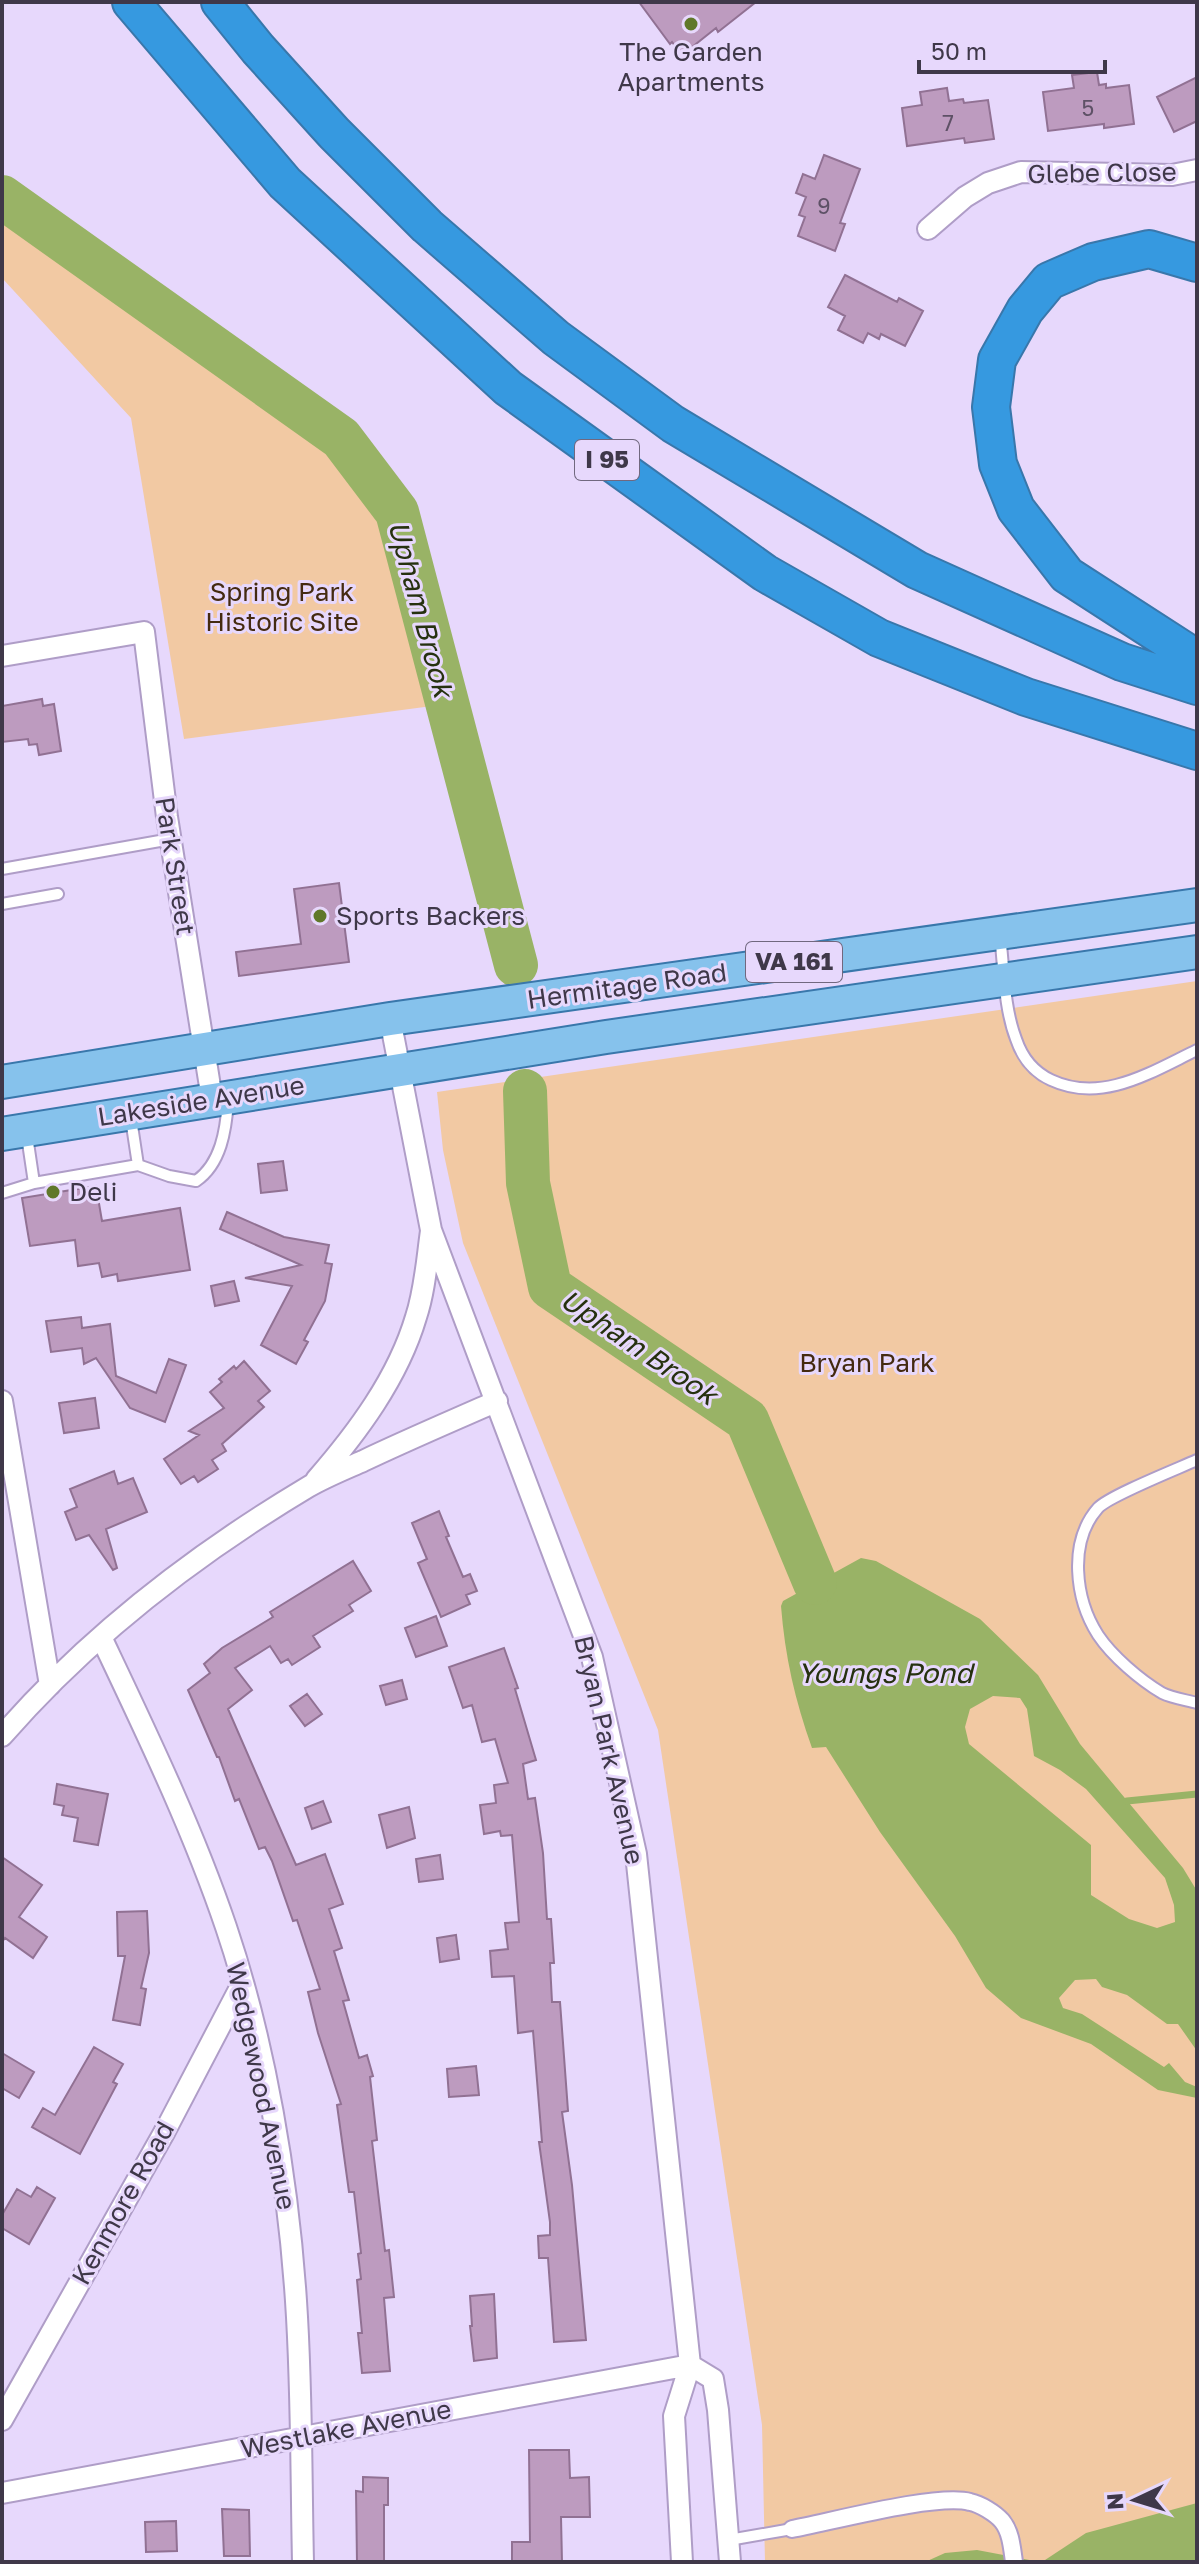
<svg xmlns="http://www.w3.org/2000/svg" width="1199" height="2564" viewBox="0 0 1199 2564" font-family="'Golos Text',sans-serif">
<style>
.green{fill:#f2c9a3}
.water{fill:#99b366;fill-rule:evenodd}
.lines{fill:none;stroke-linecap:round;stroke-linejoin:round}
.stream{stroke:#99b366;stroke-width:7}
.river{stroke:#99b366;stroke-width:44}
.building{fill:#bd9bbf;stroke:#917193;stroke-width:2}
.service-casing{stroke:#af9dc7;stroke-width:14}
.pedestrian-casing{stroke:#af9dc7;stroke-width:20}
.minor-casing{stroke:#af9dc7;stroke-width:24}
.primary-casing{stroke:#3977ab;stroke-width:36}
.motorway-casing{stroke:#3977ab;stroke-width:40}
.service{stroke:#fff;stroke-width:10}
.pedestrian{stroke:#fff;stroke-width:16}
.minor{stroke:#fff;stroke-width:20}
.primary{stroke:#86c2ec;stroke-width:32}
.motorway{stroke:#3699e0;stroke-width:36}
.poi-dot{fill:#60782a;stroke:#e7d8fc;stroke-width:3}
.labels{text-anchor:middle;stroke-width:6;stroke-linejoin:round;paint-order:stroke}
.number-label{font-size:22px;fill:#5e5166}
.shield{fill:#e7d8fc;stroke:#71687f;stroke-width:2}
.shield-label{font-size:24px;font-weight:bold;fill:#3f3849}
.poi-label{font-size:26px;fill:#3f3849;stroke:#e7d8fc;text-anchor:start}
.street-label{font-size:26px;fill:#3f3849;stroke:#e7d8fc}
.park-label{font-size:26px;fill:#442a10;stroke:#e7d8fc}
.water-label{font-size:28px;font-style:italic;fill:#26310f;stroke:#e7d8fc}
</style>
<rect width="100%" height="100%" fill="#e7d8fc"/>
<path class="green" d="M2 190 56 226 115 279 146 312 208 344 349 434 369 475 393 563 410 643 432 706 184 739 131 418 2 278Z
M1197 981V2562H765L762 2425 658 1730 463 1243 443 1150 437 1092Z"/>
<path class="water" d="M861 1558 876 1561 980 1619 1038 1675 1080 1744 1183 1868 1197 1891V2051L1178 2024H1167L1127 1995 1102 1987 1096 1979 1075 1980 1059 1998 1063 2008 1082 2014 1164 2067 1169 2063 1185 2082 1197 2087V2098L1158 2090 1091 2044 1021 2018 986 1988 955 1936 880 1832 826 1747 812 1748C795 1700 785 1657 781 1606L783 1601ZM993 1696 1020 1698 1027 1709 1034 1756 1060 1770 1086 1789 1165 1878 1174 1905 1175 1922 1157 1928 1129 1919 1091 1895V1845L969 1744 965 1727 970 1709Z
M1197 2503V2562H1042L1086 2533Z
M977 2550 1040 2562H925L945 2553Z"/>
<g class="lines">
<path class="stream" d="M1127 1801 1197 1794"/>
<path class="river" d="M2 197 341 438 397 512 516 965
M525 1091 528 1183 550 1287 747 1420 815 1583"/>
</g>
<path class="building" d="M639 2H756L718 32 716 28 682 55 672 42 670 44Z
M1097 72 1099 85 1106 84V88L1129 85 1134 124 1104 128V124L1048 131 1043 92 1074 88 1072 75Z
M1197 77V121L1174 132 1157 97Z
M947 88 949 101 963 99 964 103 988 100 994 139 965 143 964 138 907 146 902 108 922 105 920 92Z
M824 155 860 169 840 223 845 224 835 251 798 236 805 217 799 215 806 197 796 193 803 174 815 179Z
M845 275 897 302 899 298 923 311 905 346 881 334 879 339 868 333 863 343 838 330 845 316 828 307Z
M42 699 43 706 54 704 61 751 39 755 37 744 29 745 28 739 2 742V706Z
M339 883 349 962 239 976 236 952 301 944 294 889Z
M283 1161 287 1190 261 1193 258 1164Z
M96 1186 102 1221 180 1208 190 1270 118 1281 117 1274 102 1277 99 1263 78 1266 75 1240 30 1246 22 1198Z
M227 1212 284 1237 329 1245 325 1263 332 1264 325 1301 304 1340 308 1342 296 1364 261 1345 292 1286 245 1278 301 1265 220 1229Z
M234 1281 239 1301 215 1306 211 1286Z
M81 1317 82 1328 110 1324 116 1376 156 1393 169 1359 186 1365 165 1422 130 1408 96 1358 84 1364 82 1348 51 1352 46 1321Z
M244 1361 270 1391 258 1401 264 1407 222 1444 226 1451 212 1460 218 1469 198 1482 194 1476 181 1484 164 1459 199 1435 189 1431 224 1408 210 1392 222 1382 219 1379 234 1366 236 1369Z
M95 1398 99 1428 64 1433 59 1403Z
M114 1471 118 1484 133 1478 147 1512 106 1529 117 1568 113 1570 89 1535 76 1540 65 1512 77 1507 70 1489Z
M439 1511 449 1536 446 1537 463 1577 470 1574 477 1591 466 1595 470 1604 441 1617 418 1563 427 1559 412 1523Z
M353 1561 371 1591 349 1605 353 1611 313 1636 320 1647 292 1665 288 1659 281 1663 270 1646 235 1668 252 1690 228 1709 296 1865 325 1854 343 1904 329 1909 342 1948 334 1951 349 2000 343 2001 359 2058 367 2055 373 2076 370 2077 377 2140 372 2141 385 2251 389 2250 394 2297 384 2298 390 2371 362 2373 358 2333H362L357 2280 361 2279 358 2254 361 2253 354 2192H349L337 2105 341 2104 318 2033 308 1992 320 1989 297 1920 293 1921 272 1861 265 1847 259 1849 239 1799 235 1801 219 1757H217L188 1690 210 1673 204 1664 222 1648 273 1617 270 1612Z
M436 1616 447 1646 416 1657 405 1628Z
M504 1648 518 1688 515 1689 536 1760 523 1764 528 1799 535 1798 543 1853 547 1919H551L554 1963H550L552 2002H560L568 2111 562 2112 572 2185 586 2340 554 2342 548 2258H539L538 2236 550 2235V2222L539 2142H542L533 2031 518 2033 514 1976 492 1977 490 1951 508 1949 505 1923 519 1922 512 1835 501 1836 500 1831 484 1834 480 1805 496 1803 494 1785 508 1783 495 1739 482 1742 472 1705 463 1708 449 1667Z
M402 1680 407 1699 386 1705 380 1686Z
M307 1694 322 1714 305 1726 290 1706Z
M57 1784 108 1794 98 1845 74 1841 78 1818 62 1815 64 1806 54 1804Z
M323 1801 331 1822 312 1829 305 1808Z
M409 1807 415 1838 387 1848 379 1815Z
M440 1855 443 1879 419 1882 416 1859Z
M2 1857 42 1885 19 1917 47 1937 33 1958 5 1938 2 1942Z
M147 1911 149 1953 141 1988 146 1989 140 2025 113 2020 125 1956H118L117 1912Z
M456 1935 459 1959 440 1962 437 1938Z
M94 2047 123 2064 113 2082 117 2084 80 2154 32 2127 43 2108 55 2115Z
M2 2053 34 2072 19 2098 2 2088Z
M476 2066 479 2095 449 2097 447 2069Z
M37 2187 55 2198 29 2244 2 2228V2215L17 2189 31 2197Z
M494 2294 497 2358 474 2361 470 2326H472L470 2296Z
M529 2450H569L570 2478 589 2477 590 2517H561L562 2562H512V2542H530Z
M363 2477 388 2478V2505H384V2562H357L356 2491 363 2492Z
M222 2509 249 2510 250 2556H224Z
M176 2521 177 2551 146 2552 145 2522Z"/>
<g class="lines">
<defs>
<path id="service" d="M2 869 171 839
M2 904 58 894
M1000 935C1004 969 1004 1008 1016 1039 1022 1057 1034 1072 1051 1080 1102 1104 1151 1072 1197 1050
M27 1136 34 1183 138 1165 131 1119
M138 1165 169 1176 196 1181C221 1164 226 1130 228 1101
M2 1193 34 1183
M1197 1460C1177 1469 1109 1496 1098 1508 1068 1542 1075 1599 1098 1635 1112 1656 1140 1680 1162 1693 1172 1698 1186 1700 1197 1703
M729 2540 792 2529"/>
<path id="pedestrian" d="M792 2529C830 2522 937 2493 970 2502 980 2504 995 2513 1002 2521 1011 2532 1012 2548 1014 2562"/>
<path id="minor" d="M928 229 965 197 988 183 1021 172 1172 175 1197 170
M2 656 144 632 167 817 212 1099
M390 1019 431 1230 592 1657 636 1854 690 2365 674 2416 682 2562
M2 1401 50 1685
M316 1480C357 1433 398 1378 416 1317 425 1290 427 1259 431 1231
M101 1637C146 1732 192 1827 226 1927 265 2042 288 2180 296 2301 302 2388 301 2475 303 2562
M2 1736C88 1637 196 1554 308 1487 325 1477 345 1469 363 1461 407 1440 452 1421 497 1401
M690 2365 713 2379 718 2410 730 2562
M2 2420 165 2131 242 1984
M2 2493 690 2365"/>
<path id="primary" d="M2 1082 390 1019 1197 905
M2 1134 606 1037 1197 952"/>
<path id="motorway" d="M131 2 285 183 508 388 765 573 879 638 1026 697 1197 751
M220 2 258 49 334 133 427 226 556 338 673 424 917 570 1122 662 1197 686
M1197 263 1149 249 1093 262 1049 281 1025 310 997 360 991 407 998 464 1016 509 1067 575 1197 659"/>
</defs>
<use href="#service" class="service-casing"/>
<use href="#pedestrian" class="pedestrian-casing"/>
<use href="#minor" class="minor-casing"/>
<use href="#primary" class="primary-casing"/>
<use href="#motorway" class="motorway-casing"/>
<use href="#service" class="service"/>
<use href="#pedestrian" class="pedestrian"/>
<use href="#minor" class="minor"/>
<use href="#primary" class="primary"/>
<use href="#motorway" class="motorway"/>
</g>
<g class="poi-dot">
<circle cx="691" cy="24" r="8"/>
<circle cx="320" cy="916" r="8"/>
<circle cx="53" cy="1192" r="8"/>
</g>
<g class="labels">
<g class="number-label">
<text x="1088" y="116">5</text>
<text x="948" y="131">7</text>
<text x="824" y="214">9</text>
</g>
<g class="shield">
<rect x="575" y="440" width="64" height="40" rx="6"/>
<rect x="746" y="942" width="96" height="40" rx="6"/>
</g>
<g class="shield-label">
<text x="607" y="468">I 95</text>
<text x="794" y="970">VA 161</text>
</g>
<g class="poi-label">
<text x="691" y="61" text-anchor="middle">The Garden<tspan x="691" dy="30">Apartments</tspan></text>
<text x="336" y="925">Sports Backers</text>
<text x="69" y="1201">Deli</text>
</g>
<g class="street-label">
<text transform="translate(1102 173) rotate(-1)" y="9">Glebe Close</text>
<text transform="translate(175 866) rotate(81)" y="9">Park Street</text>
<text transform="translate(627 986) rotate(-8)" y="9">Hermitage Road</text>
<text transform="translate(201 1101) rotate(-9)" y="9">Lakeside Avenue</text>
<text transform="translate(609 1750) rotate(77)" y="9">Bryan Park Avenue</text>
<text transform="translate(261 2086) rotate(78)" y="9">Wedgewood Avenue</text>
<text transform="translate(123 2203) rotate(-61)" y="9">Kenmore Road</text>
<text transform="translate(346 2429) rotate(-11)" y="9">Westlake Avenue</text>
</g>
<g class="park-label">
<text x="282" y="601">Spring Park<tspan x="282" dy="30">Historic Site</tspan></text>
<text x="867" y="1372">Bryan Park</text>
</g>
<g class="water-label">
<text transform="translate(421 609) rotate(75)" y="10">Upham Brook</text>
<text transform="translate(639 1347) rotate(34)" y="10">Upham Brook</text>
<text x="885" y="1683">Youngs Pond</text>
</g>
</g>
<rect width="1199" height="2564" fill="none" stroke="#3f3849" stroke-width="8"/>
<g transform="translate(1135 2500) rotate(266)" stroke="#e7d8fc" stroke-width="6" paint-order="stroke">
<path d="M0-6L14 30L0 20L-14 30Z" fill="#3f3849"/>
<text y="-12" font-size="22" font-weight="bold" text-anchor="middle" fill="#3f3849">N</text>
</g>
<path d="M919 60v12h186v-12" fill="none" stroke="#3f3849" stroke-width="4"/>
<text x="931" y="60" font-size="24" fill="#3f3849" stroke="#e7d8fc" stroke-width="6" paint-order="stroke">50 m</text>
</svg>
